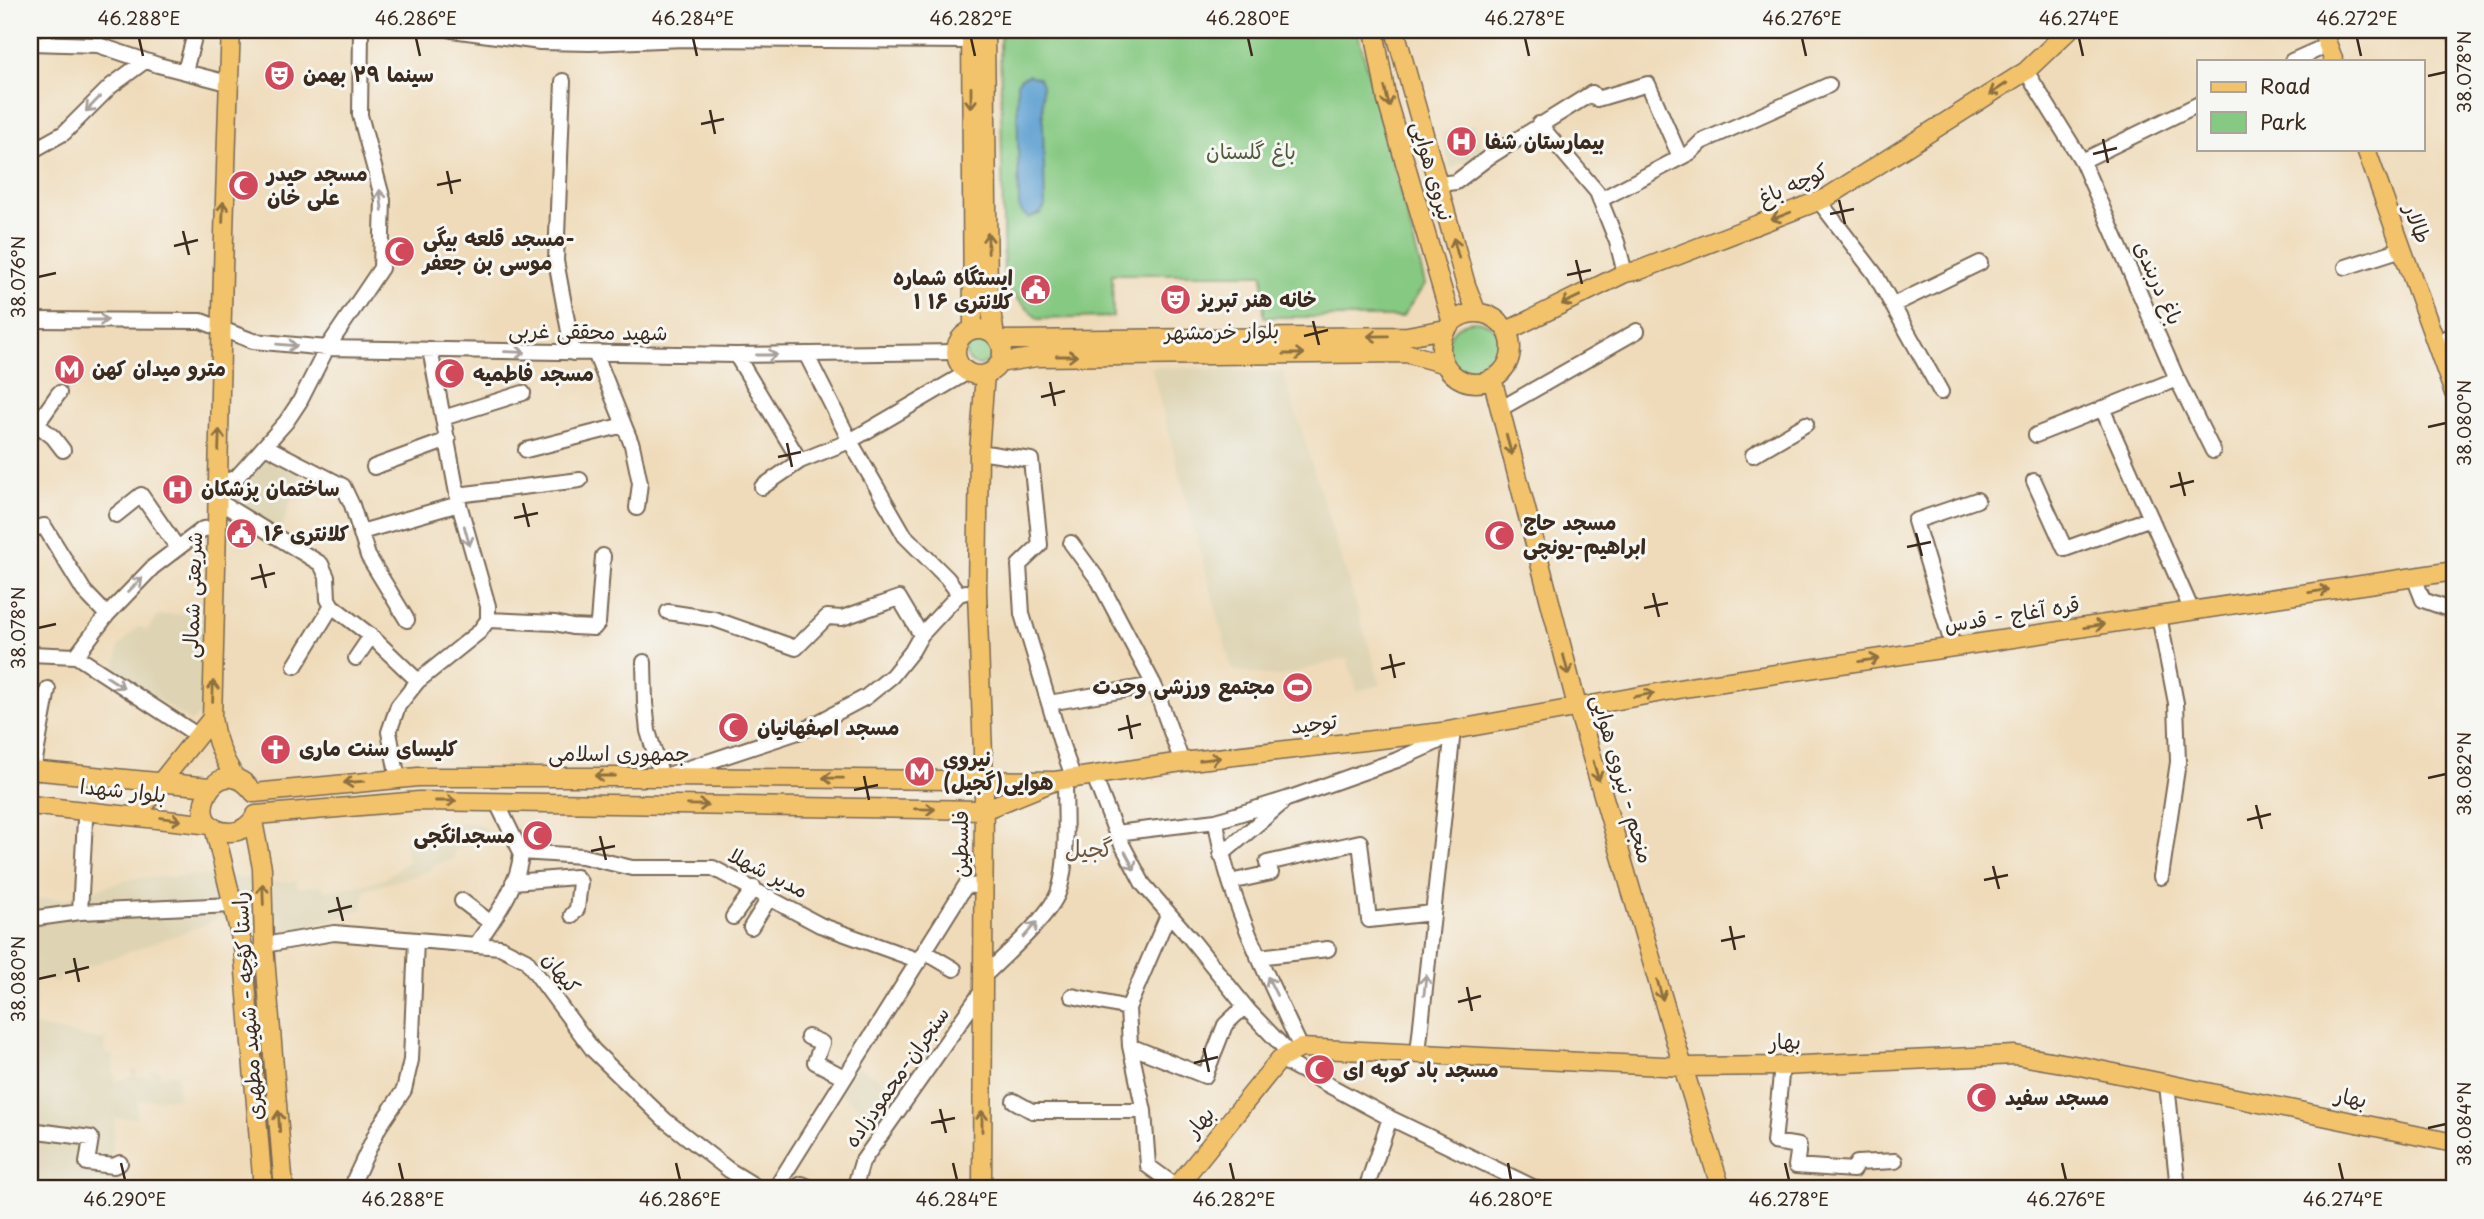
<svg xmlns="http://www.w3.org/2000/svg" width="2484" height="1219" viewBox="0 0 2484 1219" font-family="'Playpen Sans','Playpen Sans Arabic',sans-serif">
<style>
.built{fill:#ded4b4}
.green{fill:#86c982;stroke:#607a50;stroke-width:2}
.water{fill:#5ea0d2;stroke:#4c6578;stroke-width:2}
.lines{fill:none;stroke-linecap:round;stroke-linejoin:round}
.minor-casing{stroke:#7a6855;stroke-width:18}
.major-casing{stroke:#7a6855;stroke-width:21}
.minor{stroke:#fff;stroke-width:14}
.major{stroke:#f2c36a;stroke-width:18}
.oneway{stroke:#8d6f40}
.oneway2{stroke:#a79f9a}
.ticks{fill:none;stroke:#3b2a1e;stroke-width:2.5}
.labels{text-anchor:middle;stroke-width:6;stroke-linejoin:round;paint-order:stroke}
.poi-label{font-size:21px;font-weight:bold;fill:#3b2a1e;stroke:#f6f6f2;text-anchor:start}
.park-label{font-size:21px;fill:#525a3c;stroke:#f6f6f2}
.street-label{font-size:21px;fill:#3b2a1e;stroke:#f6f6f2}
.neighbourhood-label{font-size:23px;fill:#71563e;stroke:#f6f6f2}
.neatline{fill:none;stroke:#3b2a1e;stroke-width:2.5}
.ticks-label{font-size:18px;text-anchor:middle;fill:#3b2a1e}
</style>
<rect width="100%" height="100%" fill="#f6f6f2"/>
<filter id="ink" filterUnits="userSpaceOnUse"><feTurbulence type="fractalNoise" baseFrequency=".0143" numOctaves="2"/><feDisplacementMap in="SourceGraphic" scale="14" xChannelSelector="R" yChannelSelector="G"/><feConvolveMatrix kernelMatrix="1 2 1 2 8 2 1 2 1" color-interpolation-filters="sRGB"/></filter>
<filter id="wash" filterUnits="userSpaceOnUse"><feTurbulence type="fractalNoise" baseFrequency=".00686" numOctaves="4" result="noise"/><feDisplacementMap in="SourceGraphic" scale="28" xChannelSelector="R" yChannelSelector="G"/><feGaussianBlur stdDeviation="1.57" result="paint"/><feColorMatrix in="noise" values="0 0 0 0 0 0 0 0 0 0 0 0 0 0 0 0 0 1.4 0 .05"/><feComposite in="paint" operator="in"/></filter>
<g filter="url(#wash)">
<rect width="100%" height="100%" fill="#efdbba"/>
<path class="built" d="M1474 124 1483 150 1451 169 1441 133Z
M1151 367 1283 372 1381 685 1357 691 1347 658 1279 677 1232 670Z
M269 450 303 466 281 530 227 500 226 486Z
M210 613 206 710 191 722 115 672 119 646 139 626 147 630 158 615Z
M460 822 479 824 487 829 484 836 475 841V845L454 849V859L432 866V870L365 890 362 909 326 922 288 932 216 917 207 924 59 977 60 982 36 979 35 1026 106 1041 105 1054 112 1055 115 1081 132 1077V1070H136L137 1077 151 1076V1070L159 1069 160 1076 177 1074 179 1098 138 1101 136 1118H115L108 1189H30V901L50 898 64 899 134 878 219 875 282 882 297 881V887L322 886 324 891 360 885 384 879 408 861 404 841 421 834H442Z
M857 1065 902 1094 883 1121 840 1094Z"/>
<path class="green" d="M1005 30H1357L1425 284 1402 317H1264L1263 274H1112L1113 317 1038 319 1004 286 1000 39Z
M1447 349a28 28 0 1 1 56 0a28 28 0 1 1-56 0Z
M966 352a13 13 0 1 1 26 0a13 13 0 1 1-26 0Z"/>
<path class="water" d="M1028 75 1039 78 1042 85 1045 206 1041 213 1029 218 1020 211 1019 206 1017 83 1021 78Z"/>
</g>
<g filter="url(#ink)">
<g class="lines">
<defs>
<path id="minor" d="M452 30 540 42 590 43 684 39 971 41
M2453 30 2454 34
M30 43 98 45 158 65 228 83
M2292 61 2328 45
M185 71 196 30
M2026 71 2082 161 2177 379 2036 435
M563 81 556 261 573 353
M1539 124 1597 192 1617 242 1625 273
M30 152 64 133 111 86 145 61
M2082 161 2199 104
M1439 184 1456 182 1489 157 1592 93 1597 99 1648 84 1680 157
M1600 200 1691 152 1701 142 1829 85
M1819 201 1875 274 1941 392
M2346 267 2402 249
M1893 305 1980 263
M30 320 201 321 253 341 327 348 736 355 956 352
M2436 342 2454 335
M595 353 632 445 640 483 637 508
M806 354 850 441 905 536 947 578 959 594 966 592
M736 355 800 461
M2177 379 2213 451
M2102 408 2192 611
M1500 409 1637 331
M443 418 523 393
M38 425 53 437 63 450
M30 434 59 393
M265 446 343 486 352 505 368 556 407 620
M526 450 624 425
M979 452 1031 460 1040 545 1019 565 1022 614 1061 743 1074 779
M1753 455 1806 424
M374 467 448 440
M2034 481 2065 549 2151 518
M218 483 236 478 286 422 300 401 327 348 381 268 383 200 360 115 361 30
M762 487 800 461 850 441 968 372
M457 495 580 480
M218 501 321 564 327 577 328 599 332 606 371 636 418 681
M116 515 141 495 177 547
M30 530 44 526 84 591 107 615
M361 532 459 504
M1071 543 1099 581 1154 685 1182 762
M2414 577 2423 600 2454 611
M668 612 714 619 796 648 827 617 842 618 899 598 921 635
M2159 616 2176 703 2178 762 2161 877
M488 620 555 623 572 627 594 628 598 623 603 556
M1953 647 1915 521 1977 500
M30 654 76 656 197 735
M76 656 107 615 153 567 203 529 217 528
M356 658 371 636
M644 662 645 703 648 731 662 777 804 730 866 697 892 676 912 651 921 635 959 594
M295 666 332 606
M1049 703 1154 685
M33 770 48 689
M1094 776 1116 833 1143 884 1191 939 1248 1010 1289 1053
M398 779 389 732 398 706 418 681 479 632 488 620V606L459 504 430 349
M496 801 521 852 582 856 632 868H713L820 925 920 961
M1216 821C1228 902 1267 975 1301 1048
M1116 833 1216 821 1287 799 1397 760 1437 742 1451 731
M1221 855 1281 804
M513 882 576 877 580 882 577 909 572 915
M1230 882 1271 873 1267 863 1360 842 1369 920 1432 913
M462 901 491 923
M80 912 85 820
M1168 915 1128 1008 1130 1046 1144 1111 1148 1166 1177 1187
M733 917 754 888
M30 919 80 912 233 905
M751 927 770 897
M264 945 334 933 500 947 526 960 593 1050 665 1120 729 1170 760 1189
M476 945C494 918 520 885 521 852
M925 952 954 969
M1258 957 1328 949
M982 978C1002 958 1048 918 1058 893 1069 865 1065 811 1065 780
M1072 996 1128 1008
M808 1037 822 1043 815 1062 844 1077
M1130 1046 1205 1076 1225 1025 1245 1006
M1418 1053 1453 730
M1280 1059 1390 1118 1537 1189
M1782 1066 1774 1142 1799 1146 1796 1166 1853 1170 1857 1163 1895 1161
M2167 1084 2178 1189
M1014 1101 1032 1111H1144
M30 1130 91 1138 87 1163 114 1166 120 1163
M353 1189 355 1178 379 1127 404 1090 411 1060 416 940
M775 1189 966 885 983 887
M793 1189 802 1184 814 1189
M854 1189 862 1162 982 991
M1366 1189 1390 1118"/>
<path id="major" d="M231 30C221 259 219 488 212 718 215 741 223 759 236 779
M971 30 973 330
M985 30 988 291 995 336
M1374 30 1387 101 1452 323
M1395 30 1466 285 1477 313
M2322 30 2334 61
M2366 149 2454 393
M1441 348a35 35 0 1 1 70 0a35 35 0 1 1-70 0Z
M956 352a23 23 0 1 1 46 0a23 23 0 1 1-46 0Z
M1507 331 1625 273 1640 270 1826 198 2026 71 2069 30
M999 340 1407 336 1446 329
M999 363 1037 357 1406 353 1445 364
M1492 378 1577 706 1683 1067 1721 1189
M30 770 210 787
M1055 781 984 810 419 801 256 815C250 825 242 832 230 832 175 831 217 743 254 793L418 777H662L1055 781 1182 762 1442 732 1690 687 2454 571
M30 805 211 825
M138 815 160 783 212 718
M253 821 262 868 264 945 284 1189
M214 827 243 947 263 1189
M982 1189 984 781 977 591 979 452 985 374
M1175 1189 1280 1059 1301 1048 1683 1067 1782 1066 2015 1055 2080 1066 2454 1143"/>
</defs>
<use href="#minor" class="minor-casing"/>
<use href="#major" class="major-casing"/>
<use href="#minor" class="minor"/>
<use href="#major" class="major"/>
</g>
<defs><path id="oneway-shaft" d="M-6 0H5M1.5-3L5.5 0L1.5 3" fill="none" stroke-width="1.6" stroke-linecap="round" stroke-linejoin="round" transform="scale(1.75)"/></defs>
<g class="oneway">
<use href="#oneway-shaft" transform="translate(1998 89) rotate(147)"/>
<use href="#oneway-shaft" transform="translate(1387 97) rotate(77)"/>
<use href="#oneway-shaft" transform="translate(971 98) rotate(90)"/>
<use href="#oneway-shaft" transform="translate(223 212) rotate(-88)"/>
<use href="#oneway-shaft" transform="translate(1781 216) rotate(159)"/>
<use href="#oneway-shaft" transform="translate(988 243) rotate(-91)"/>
<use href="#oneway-shaft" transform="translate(1456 248) rotate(-105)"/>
<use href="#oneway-shaft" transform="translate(1571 300) rotate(154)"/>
<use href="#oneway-shaft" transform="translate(1378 336) rotate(179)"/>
<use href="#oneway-shaft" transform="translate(1294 354)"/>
<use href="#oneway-shaft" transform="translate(1067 356)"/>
<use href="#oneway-shaft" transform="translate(219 440) rotate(-88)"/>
<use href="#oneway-shaft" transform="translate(1509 445) rotate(75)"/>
<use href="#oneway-shaft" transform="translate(2319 591) rotate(-9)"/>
<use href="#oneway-shaft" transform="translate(2094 626) rotate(-9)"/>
<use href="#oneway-shaft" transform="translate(1869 660) rotate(-9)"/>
<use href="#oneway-shaft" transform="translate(1566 665) rotate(76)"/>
<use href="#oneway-shaft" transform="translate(213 691) rotate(-88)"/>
<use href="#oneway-shaft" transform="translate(1644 695) rotate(-10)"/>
<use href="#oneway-shaft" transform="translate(1210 759) rotate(-7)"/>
<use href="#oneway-shaft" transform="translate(1596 771) rotate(74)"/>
<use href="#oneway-shaft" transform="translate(605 776) rotate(-180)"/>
<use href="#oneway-shaft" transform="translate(833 778) rotate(-179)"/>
<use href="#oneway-shaft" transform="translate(354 782) rotate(175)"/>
<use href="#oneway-shaft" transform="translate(446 801)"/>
<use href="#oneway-shaft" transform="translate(698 805) rotate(1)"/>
<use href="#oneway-shaft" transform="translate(925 809) rotate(1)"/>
<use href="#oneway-shaft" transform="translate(171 819) rotate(8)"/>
<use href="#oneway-shaft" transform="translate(263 894) rotate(-92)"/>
<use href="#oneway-shaft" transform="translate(1660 990) rotate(74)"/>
<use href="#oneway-shaft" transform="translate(279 1121) rotate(-94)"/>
<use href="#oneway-shaft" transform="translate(982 1121) rotate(-90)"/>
</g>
<g class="oneway2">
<use href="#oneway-shaft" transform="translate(93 104) rotate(134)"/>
<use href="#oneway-shaft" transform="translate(381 200) rotate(-97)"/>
<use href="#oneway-shaft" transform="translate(98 320)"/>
<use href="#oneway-shaft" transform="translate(287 345) rotate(5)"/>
<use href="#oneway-shaft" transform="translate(515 352) rotate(2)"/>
<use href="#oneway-shaft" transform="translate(767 355)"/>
<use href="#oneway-shaft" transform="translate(467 536) rotate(75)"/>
<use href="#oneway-shaft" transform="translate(135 585) rotate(-45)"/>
<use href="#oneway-shaft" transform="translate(115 682) rotate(33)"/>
<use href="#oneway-shaft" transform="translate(1130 861) rotate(62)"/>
<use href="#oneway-shaft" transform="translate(1030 930) rotate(-49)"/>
<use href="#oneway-shaft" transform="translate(1425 985) rotate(-84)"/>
<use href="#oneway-shaft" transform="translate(1272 986) rotate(-116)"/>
</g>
</g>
<path class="ticks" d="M139 38 143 56M416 38 420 56M693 38 697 56M971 38 975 56M1248 38 1252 56M1525 38 1529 56M1802 38 1806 56M2079 38 2083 56M2357 38 2361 56M2428 76 2446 72M710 110 715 134M701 124 724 119M2103 139 2108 163M2093 154 2117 148M447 171 452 194M437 185 461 180M1839 200 1845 224M1830 214 1854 209M183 231 189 255M174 246 198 240M1576 260 1582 284M1567 275 1591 270M38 277 56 273M1313 321 1319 345M1304 336 1328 330M1050 382 1055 406M1041 397 1065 391M2428 427 2446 423M787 443 792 467M778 457 801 452M2179 472 2185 496M2170 487 2194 481M523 503 529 527M514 518 538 513M1916 533 1922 556M1907 547 1931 542M260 564 266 588M251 579 275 573M1653 593 1659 617M1644 608 1668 603M38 628 56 624M1390 654 1395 678M1381 669 1405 663M1127 715 1132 739M1118 730 1141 724M864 776 869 800M2428 778 2446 774M854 790 878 785M2256 805 2262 829M2247 820 2271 814M600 836 606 860M591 851 615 846M1993 866 1999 889M1984 880 2008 875M337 897 343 921M328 912 352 906M1730 926 1735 950M1721 941 1745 936M74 958 79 982M65 973 89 967M38 979 56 975M1467 987 1472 1011M1458 1002 1481 996M1204 1048 1209 1072M1194 1063 1218 1057M940 1109 946 1133M931 1123 955 1118M2428 1128 2446 1124M121 1163 125 1180M399 1163 403 1180M676 1163 680 1180M953 1163 957 1180M1230 1163 1234 1180M1508 1163 1511 1180M1785 1163 1789 1180M2062 1163 2066 1180M2339 1163 2343 1180"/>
<defs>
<symbol id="theatre-disc" viewBox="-11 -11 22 22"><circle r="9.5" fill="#d1495b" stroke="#f6f6f2"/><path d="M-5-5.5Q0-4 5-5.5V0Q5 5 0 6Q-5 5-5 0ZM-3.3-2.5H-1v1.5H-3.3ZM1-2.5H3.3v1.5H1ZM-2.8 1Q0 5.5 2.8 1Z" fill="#fff"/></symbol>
<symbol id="hospital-disc" viewBox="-11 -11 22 22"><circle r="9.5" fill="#d1495b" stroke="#f6f6f2"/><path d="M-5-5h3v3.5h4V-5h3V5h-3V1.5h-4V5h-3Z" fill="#fff"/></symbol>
<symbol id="mosque-disc" viewBox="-11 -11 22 22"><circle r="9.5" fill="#d1495b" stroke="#f6f6f2"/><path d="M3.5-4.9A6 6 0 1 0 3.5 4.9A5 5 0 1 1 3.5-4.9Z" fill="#fff"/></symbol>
<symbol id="civic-disc" viewBox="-11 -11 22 22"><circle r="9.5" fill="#d1495b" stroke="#f6f6f2"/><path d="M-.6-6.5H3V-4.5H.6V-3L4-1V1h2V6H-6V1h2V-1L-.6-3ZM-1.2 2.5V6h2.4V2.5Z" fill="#fff"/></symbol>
<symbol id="metro-disc" viewBox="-11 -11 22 22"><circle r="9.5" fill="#d1495b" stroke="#f6f6f2"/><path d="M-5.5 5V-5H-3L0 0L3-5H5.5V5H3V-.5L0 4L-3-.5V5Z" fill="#fff"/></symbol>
<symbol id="stadium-disc" viewBox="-11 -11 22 22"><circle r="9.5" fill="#d1495b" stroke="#f6f6f2"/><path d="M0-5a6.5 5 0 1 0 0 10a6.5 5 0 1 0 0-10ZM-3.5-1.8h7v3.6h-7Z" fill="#fff"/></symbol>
<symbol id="church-disc" viewBox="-11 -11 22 22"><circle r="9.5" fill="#d1495b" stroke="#f6f6f2"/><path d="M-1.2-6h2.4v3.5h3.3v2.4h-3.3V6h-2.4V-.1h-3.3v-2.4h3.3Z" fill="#fff"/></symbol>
</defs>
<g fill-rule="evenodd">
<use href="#theatre-disc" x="262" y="58" width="35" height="35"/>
<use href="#hospital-disc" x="1444" y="124" width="35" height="35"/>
<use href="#mosque-disc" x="226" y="168" width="35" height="35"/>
<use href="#mosque-disc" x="382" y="234" width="35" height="35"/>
<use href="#civic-disc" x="1018" y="272" width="35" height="35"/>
<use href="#theatre-disc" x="1158" y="282" width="35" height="35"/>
<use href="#metro-disc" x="52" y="352" width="35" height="35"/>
<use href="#mosque-disc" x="432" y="356" width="35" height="35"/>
<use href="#hospital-disc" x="160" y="472" width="35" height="35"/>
<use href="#civic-disc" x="224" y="516" width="35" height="35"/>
<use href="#mosque-disc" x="1482" y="518" width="35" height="35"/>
<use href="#stadium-disc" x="1280" y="670" width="35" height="35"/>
<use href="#mosque-disc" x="716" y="710" width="35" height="35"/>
<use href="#church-disc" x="258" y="732" width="35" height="35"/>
<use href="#metro-disc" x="902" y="754" width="35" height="35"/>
<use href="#mosque-disc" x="520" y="818" width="35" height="35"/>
<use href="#mosque-disc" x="1302" y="1052" width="35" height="35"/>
<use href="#mosque-disc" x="1964" y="1080" width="35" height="35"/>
</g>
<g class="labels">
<g class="poi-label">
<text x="303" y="82">سینما ۲۹ بهمن</text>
<text x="1485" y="149">بیمارستان شفا</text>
<text x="267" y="181">مسجد حیدر<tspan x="267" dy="24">علی خان</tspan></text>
<text x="423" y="246">مسجد قلعه بیگی-<tspan x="423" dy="24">موسی بن جعفر</tspan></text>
<text x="1013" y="285" text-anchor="end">ایستگاه شماره<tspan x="1013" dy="24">۱ کلانتری ۱۶</tspan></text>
<text x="1199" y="307">خانه هنر تبریز</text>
<text x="92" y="376">مترو میدان کهن</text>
<text x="473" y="381">مسجد فاطمیه</text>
<text x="201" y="496">ساختمان پزشکان</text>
<text x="1523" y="530">مسجد حاج<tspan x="1523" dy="24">ابراهیم-یونچی</tspan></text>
<text x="264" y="541">کلانتری ۱۶</text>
<text x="1275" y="694" text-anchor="end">مجتمع ورزشی وحدت</text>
<text x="757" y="735">مسجد اصفهانیان</text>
<text x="299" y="756">کلیسای سنت ماری</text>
<text x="943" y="766">نیروی<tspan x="943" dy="24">هوایی(گجیل)</tspan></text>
<text x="515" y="843" text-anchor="end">مسجدانگجی</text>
<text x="1343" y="1077">مسجد باد کوبه ای</text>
<text x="2005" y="1105">مسجد سفید</text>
</g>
<g class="park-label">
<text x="1251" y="159">باغ گلستان</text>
</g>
<g class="street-label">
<text transform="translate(1432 171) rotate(74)" y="7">نیروی هوایی</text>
<text transform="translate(1793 185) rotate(-24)" y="7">کوچه باغ</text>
<text transform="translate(2417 224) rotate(70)" y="7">طالار</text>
<text transform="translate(2158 283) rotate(66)" y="7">باغ دربندی</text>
<text transform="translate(588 332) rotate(1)" y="7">شهید محققی غربی</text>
<text transform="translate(1222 332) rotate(-1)" y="7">بلوار خرمشهر</text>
<text transform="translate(193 595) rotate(-88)" y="7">شریعتی شمالی</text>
<text transform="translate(2012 615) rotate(-9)" y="7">قره آغاج - قدس</text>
<text transform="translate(1314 724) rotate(-7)" y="7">توحید</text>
<text x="619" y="761">جمهوری اسلامی</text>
<text transform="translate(1622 779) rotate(74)" y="7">منجم - نیروی هوایی</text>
<text transform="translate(123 791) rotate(6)" y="7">بلوار شهدا</text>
<text transform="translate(961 844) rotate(-90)" y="7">فلسطین</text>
<text transform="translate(768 873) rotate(27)" y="7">مدیر شهلا</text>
<text transform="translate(561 973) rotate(52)" y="7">کیهان</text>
<text transform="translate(248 1006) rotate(-94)" y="7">راستا کؤچه - شهید مطهری</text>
<text transform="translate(1785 1042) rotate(-2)" y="7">بهار</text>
<text transform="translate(897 1077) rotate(-55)" y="7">سنجران-محمودزاده</text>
<text transform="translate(2351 1098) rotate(11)" y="7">بهار</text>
<text transform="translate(1200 1122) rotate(-51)" y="7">بهار</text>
</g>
<g class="neighbourhood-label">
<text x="1089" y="857">گجیل</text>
</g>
</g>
<rect width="2484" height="1219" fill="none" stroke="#f6f6f2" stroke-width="77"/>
<rect x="2197" y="60" width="228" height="91" fill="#f6f6f2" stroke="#aba49d" stroke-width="2"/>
<rect x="2211" y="82" width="35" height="10" fill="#f2c36a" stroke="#aba49d" stroke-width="2"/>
<text x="2260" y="94" font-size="21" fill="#3b2a1e">Road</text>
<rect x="2211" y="112" width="35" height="21" fill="#86c982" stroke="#aba49d" stroke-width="2"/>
<text x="2260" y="130" font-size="21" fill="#3b2a1e">Park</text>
<rect x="38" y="38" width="2408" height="1142" class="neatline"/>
<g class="ticks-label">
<text x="139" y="25">46.288°E</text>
<text x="416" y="25">46.286°E</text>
<text x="693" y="25">46.284°E</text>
<text x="971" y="25">46.282°E</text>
<text x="1248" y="25">46.280°E</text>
<text x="1525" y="25">46.278°E</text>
<text x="1802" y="25">46.276°E</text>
<text x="2079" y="25">46.274°E</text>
<text x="2357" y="25">46.272°E</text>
<text transform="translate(2465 72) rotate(-90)" y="6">38.078°N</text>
<text transform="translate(19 277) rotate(-90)" y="6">38.076°N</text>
<text transform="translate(2465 423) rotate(-90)" y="6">38.080°N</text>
<text transform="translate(19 628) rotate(-90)" y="6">38.078°N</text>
<text transform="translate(2465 774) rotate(-90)" y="6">38.082°N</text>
<text transform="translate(19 979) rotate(-90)" y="6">38.080°N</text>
<text transform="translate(2465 1124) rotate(-90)" y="6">38.084°N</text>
<text x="125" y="1206">46.290°E</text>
<text x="403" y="1206">46.288°E</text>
<text x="680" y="1206">46.286°E</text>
<text x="957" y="1206">46.284°E</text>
<text x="1234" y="1206">46.282°E</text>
<text x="1511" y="1206">46.280°E</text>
<text x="1789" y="1206">46.278°E</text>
<text x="2066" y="1206">46.276°E</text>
<text x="2343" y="1206">46.274°E</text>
</g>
</svg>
